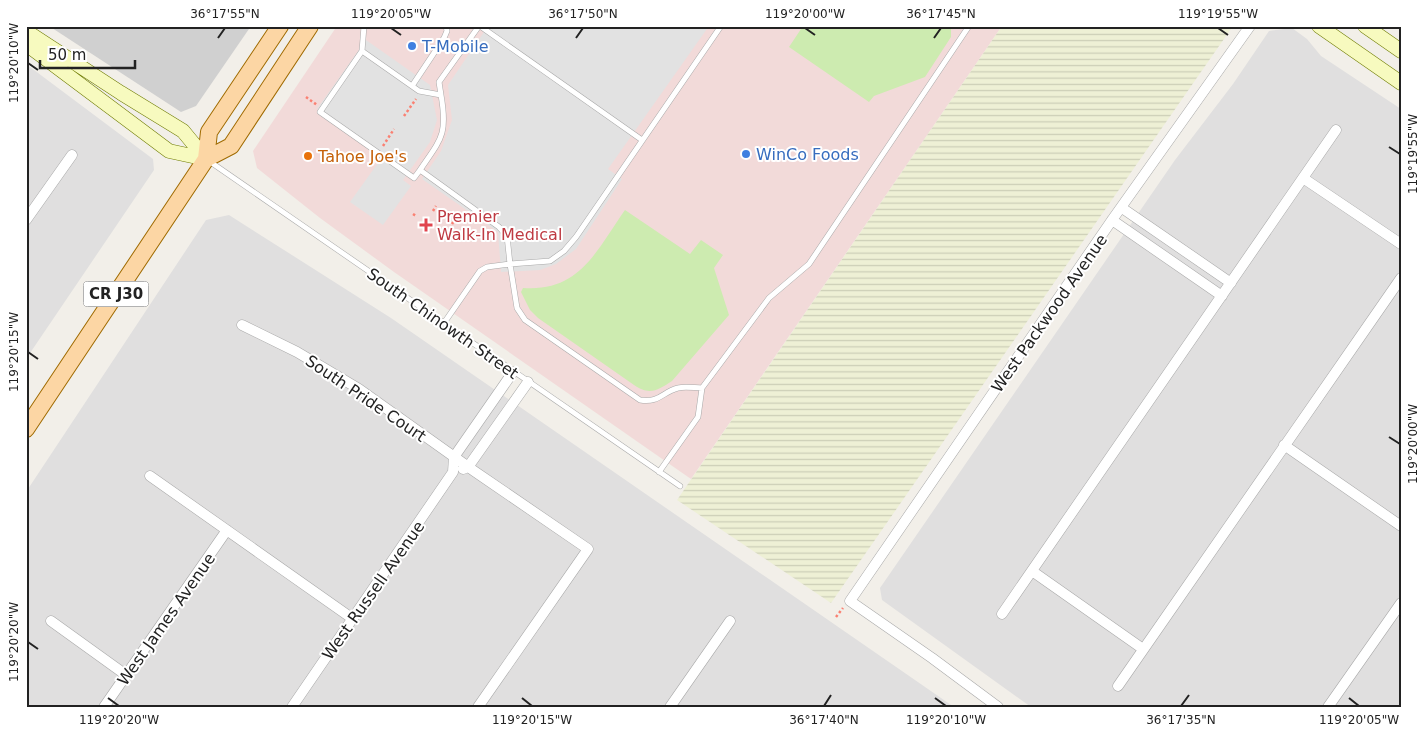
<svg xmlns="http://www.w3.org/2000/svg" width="1427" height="733" viewBox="0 0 1427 733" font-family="'DejaVu Sans',sans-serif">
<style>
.residential{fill:#e0dfdf}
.commercial{fill:#f2dad9}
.religious{fill:#d0d0d0}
.farmland{fill:url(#farmland-rules)}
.grass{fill:#cdebb0}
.parking{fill:#e2e2e2}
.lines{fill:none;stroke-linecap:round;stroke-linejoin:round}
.lane-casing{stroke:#a9a9a9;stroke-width:6}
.street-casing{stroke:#a9a9a9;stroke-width:11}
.secondary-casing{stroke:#707d05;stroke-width:15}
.primary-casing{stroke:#a06b00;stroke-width:18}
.path{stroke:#fa8072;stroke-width:2.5;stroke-dasharray:2.5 2.5;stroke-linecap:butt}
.lane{stroke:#fff;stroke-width:5}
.street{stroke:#fff;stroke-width:10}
.secondary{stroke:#f7fabf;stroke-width:14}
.primary{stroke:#fcd6a4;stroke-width:16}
.ticks{fill:none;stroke:#222;stroke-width:2}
.shop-dot{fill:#3f7fe0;stroke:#fff;stroke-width:2}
.food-dot{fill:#e8710a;stroke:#fff;stroke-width:2}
.health-dot{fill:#e0444e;stroke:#fff;stroke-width:2}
.labels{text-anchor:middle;stroke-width:4;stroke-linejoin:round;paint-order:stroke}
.shield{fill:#fff;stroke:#646464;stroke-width:1}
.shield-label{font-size:15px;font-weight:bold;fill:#222}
.shop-label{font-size:16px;fill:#366cbe;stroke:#fff;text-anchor:start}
.food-label{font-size:16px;fill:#c56008;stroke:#fff;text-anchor:start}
.health-label{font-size:16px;fill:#be3a42;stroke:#fff;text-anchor:start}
.street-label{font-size:16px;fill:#222;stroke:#fff}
.neatline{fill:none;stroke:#222;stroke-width:2}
.ticks-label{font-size:12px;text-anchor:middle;fill:#222}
</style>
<defs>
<pattern id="farmland-rules" width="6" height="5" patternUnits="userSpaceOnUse" patternTransform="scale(1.25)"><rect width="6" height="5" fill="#eef0d5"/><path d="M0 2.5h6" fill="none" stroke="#ccceb7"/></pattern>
</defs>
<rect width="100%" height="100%" fill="#f2efe9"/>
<path class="residential" d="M1292 28 1307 39 1321 56 1401 109V707H1031L882 600 880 588 1175 160 1233 84 1269 31Z
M26 64 153 159 154 170 26 359Z
M229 215 391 318 954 707H26V492L206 220Z"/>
<path class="commercial" d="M337 26H1002L691 479 394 272 320 218 257 168 253 151Z"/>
<path class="religious" d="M49 26H251L196 106 181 112Z"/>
<path class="farmland" d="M1002 26H1233L831 603 677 500Z"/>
<path class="grass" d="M803 26H949L951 29V37L925 77 874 96 869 102 789 47Z
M625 210 690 254 701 240 723 255 714 268 729 315 672 381C658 390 650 396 634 385L538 318 530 310 521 292 523 288C580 292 596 251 625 210Z"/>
<path class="parking" d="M488 26H709L608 169 622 179 576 249 556 264 540 270 501 272 498 232 422 179 441 151 452 120 448 85Z
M366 40 430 85 437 120 430 142 403 180 411 186 383 225 350 202 383 156 317 109Z"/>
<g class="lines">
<defs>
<path id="lane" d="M480 26 642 140
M362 51 364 26
M412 86 444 38 447 31 446 26
M209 161 680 486
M420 170C441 139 448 135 441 95
M444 323 480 271 487 267 510 264 507 236 499 227 420 170 414 178 320 112 362 51 419 91 441 95 439 82 479 26
M702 388C695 388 685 386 678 388 662 392 660 403 640 400L525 320 517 308 510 264 550 261 564 251 576 237 721 26
M659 472 698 417 702 388 769 298 809 264 969 26"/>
<path id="street" d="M1303 178 1401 244
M1122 208 1231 283
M26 220 72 155
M1112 220 1222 296
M242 325 297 352 359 389 474 471 588 549 478 707
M1284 445 1401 526
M463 469 468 467 528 382
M150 476 353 619
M1032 571 1143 649
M1002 614 1336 130
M51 621 126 675
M1118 686 1401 278
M104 707 227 530
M292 707 453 472 454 457 513 372
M670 707 730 621
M998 707 932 658 850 601 1112 220 1250 26
M1328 707 1401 603"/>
<path id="secondary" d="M1319 26 1401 83
M1365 26 1401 51
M26 31 121 93 183 131 206 159
M26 44 169 151 206 159"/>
<path id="primary" d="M206 159 231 146 310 26
M26 429 206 159 209 132 280 26"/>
</defs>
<use href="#lane" class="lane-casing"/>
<use href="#street" class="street-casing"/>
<use href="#secondary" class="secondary-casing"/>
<use href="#primary" class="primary-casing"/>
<path class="path" d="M306 97 317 105
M404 116 416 99
M383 146 394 129
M433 211 436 206
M413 214 416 216
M452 224 455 219
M472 239 476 233
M836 617 843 608"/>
<use href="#lane" class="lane"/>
<use href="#street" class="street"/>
<use href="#secondary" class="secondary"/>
<use href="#primary" class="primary"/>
</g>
<path class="ticks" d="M391 28 401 35M805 28 815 35M1218 28 1228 35M218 38 225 28M576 38 583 28M934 38 941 28M28 63 38 70M1389 147 1400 154M28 352 38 359M1389 437 1400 444M28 642 38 649M108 698 119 706M522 698 532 706M935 698 946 706M1349 698 1359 706M824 706 831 695M1181 706 1189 695"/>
<g class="shop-dot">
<circle cx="412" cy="46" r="5"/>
<circle cx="746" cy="154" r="5"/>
</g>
<circle class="food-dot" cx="308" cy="156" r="5"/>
<path class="health-dot" d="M423.5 217.5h5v5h5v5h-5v5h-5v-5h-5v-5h5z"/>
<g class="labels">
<rect class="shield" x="83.5" y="281.5" width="65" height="25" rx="4"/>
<g class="shield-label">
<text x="116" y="299">CR J30</text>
</g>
<g class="shop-label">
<text x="422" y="52">T-Mobile</text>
<text x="756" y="160">WinCo Foods</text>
</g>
<g class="food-label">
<text x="318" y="162">Tahoe Joe's</text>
</g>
<g class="health-label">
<text x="437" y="222">Premier<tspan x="437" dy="18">Walk-In Medical</tspan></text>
</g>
<g class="street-label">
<text transform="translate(1049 313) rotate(-55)" y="6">West Packwood Avenue</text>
<text transform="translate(443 323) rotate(35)" y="6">South Chinowth Street</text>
<text transform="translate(366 398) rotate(34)" y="6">South Pride Court</text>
<text transform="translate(373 590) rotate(-55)" y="6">West Russell Avenue</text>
<text transform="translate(166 619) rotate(-55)" y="6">West James Avenue</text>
</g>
</g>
<rect width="1427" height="733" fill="none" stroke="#ffffff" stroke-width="55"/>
<path d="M40 60v8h95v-8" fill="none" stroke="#222222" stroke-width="2.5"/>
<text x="48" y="60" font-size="15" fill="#222222" stroke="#ffffff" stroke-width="4" paint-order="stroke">50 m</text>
<rect x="28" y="28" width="1372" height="678" class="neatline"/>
<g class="ticks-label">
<text x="225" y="18">36°17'55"N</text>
<text x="391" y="18">119°20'05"W</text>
<text x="583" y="18">36°17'50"N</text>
<text x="805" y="18">119°20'00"W</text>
<text x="941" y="18">36°17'45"N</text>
<text x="1218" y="18">119°19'55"W</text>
<text transform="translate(14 63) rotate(-90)" y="4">119°20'10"W</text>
<text transform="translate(1413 154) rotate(-90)" y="4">119°19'55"W</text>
<text transform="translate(14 352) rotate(-90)" y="4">119°20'15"W</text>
<text transform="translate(1413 444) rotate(-90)" y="4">119°20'00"W</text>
<text transform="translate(14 642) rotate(-90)" y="4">119°20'20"W</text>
<text x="119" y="724">119°20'20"W</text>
<text x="532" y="724">119°20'15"W</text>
<text x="824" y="724">36°17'40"N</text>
<text x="946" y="724">119°20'10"W</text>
<text x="1181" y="724">36°17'35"N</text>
<text x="1359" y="724">119°20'05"W</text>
</g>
</svg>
